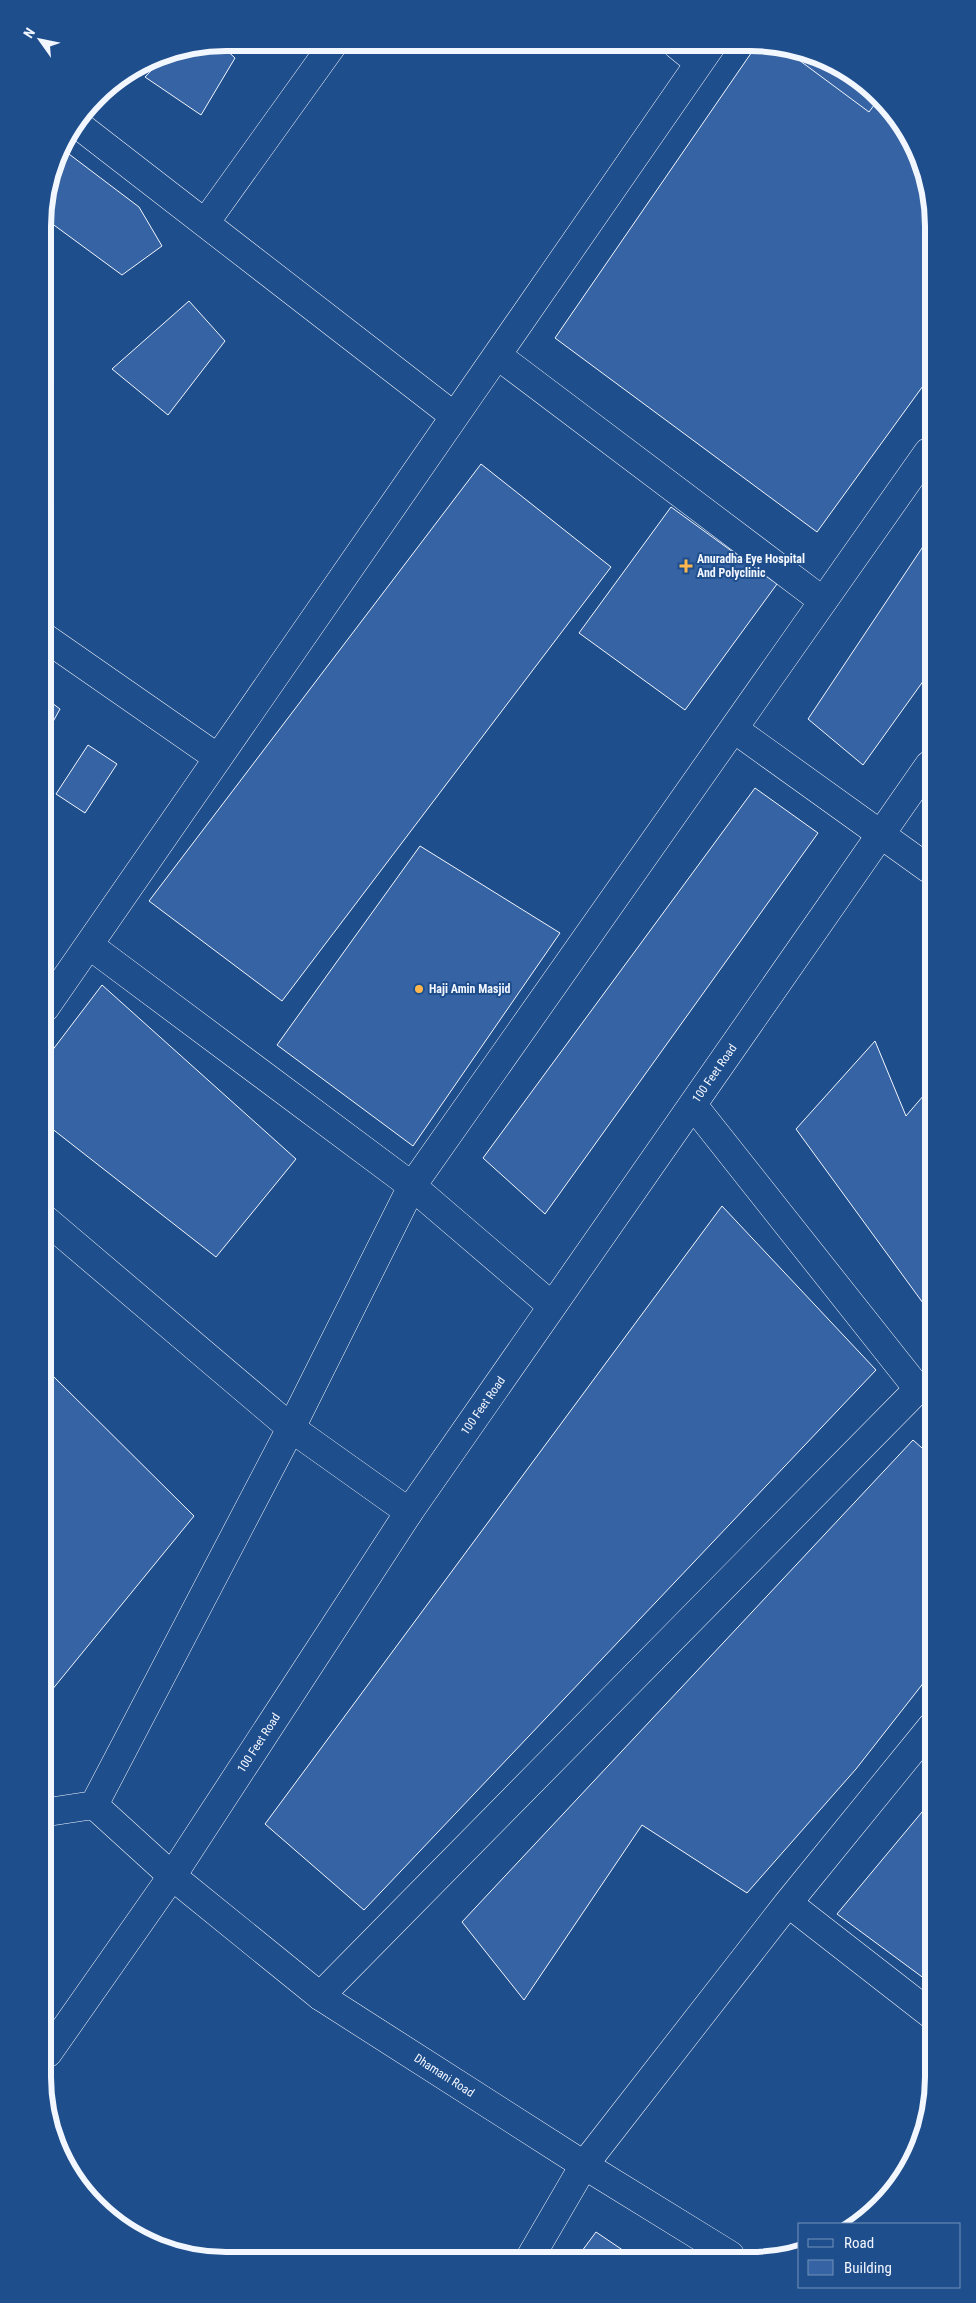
<svg xmlns="http://www.w3.org/2000/svg" width="976" height="2303" viewBox="0 0 976 2303" font-family="'Roboto Condensed',sans-serif">
<style>
.building{fill:#3563a3;stroke:#f2f6ff}
.lines{fill:none;stroke-linecap:round;stroke-linejoin:round}
.street-casing{stroke:#f2f6ff;stroke-width:29}
.secondary-casing{stroke:#f2f6ff;stroke-width:29}
.street{stroke:#1f4e8c;stroke-width:28}
.secondary{stroke:#1f4e8c;stroke-width:28}
.poi-dot{fill:#ffb74d;stroke:#1f4e8c;stroke-width:2}
.labels{text-anchor:middle;stroke-width:4;stroke-linejoin:round;paint-order:stroke}
.poi-label{font-size:12px;font-weight:bold;fill:#f2f6ff;stroke:#1f4e8c;text-anchor:start}
.street-label{font-size:12px;fill:#f2f6ff;stroke:#1f4e8c}
.rim{fill:none;stroke:#f2f6ff;stroke-width:6}
</style>
<rect width="100%" height="100%" fill="#1f4e8c"/>
<path class="building" d="M220 44 235 58 201 115 145 77 167 54Z
M756 46H786L831 62 880 96 909 134 927 179 928 379 817 532 555 338Z
M780 46 831 62 880 97 869 112Z
M61 148 139 207 162 246 122 275 43 217Z
M189 301 225 341 168 415 112 369Z
M481 464 611 567 282 1001 149 901Z
M671 507 777 584 685 710 579 633Z
M928 539 929 673 863 765 808 719Z
M44 697 60 709 44 738Z
M88 745 117 764 85 813 56 794Z
M755 788 818 833 545 1214 483 1158Z
M420 846 560 933 413 1146 277 1045Z
M102 985 296 1159 216 1257 46 1124 45 1060Z
M875 1041 906 1116 930 1088 931 1314 796 1129Z
M722 1206 876 1370 364 1910 265 1824Z
M46 1369 194 1516 47 1696Z
M913 1440 931 1456 932 1672 856 1769 747 1893 642 1825 524 2000 462 1922Z
M932 1800 933 1985 837 1914Z
M596 2232 630 2255H579Z"/>
<g class="lines">
<defs>
<path id="street" d="M677 45 699 63
M77 124 454 416
M205 223 334 43
M497 355 823 601
M44 637 218 758
M734 729 929 869
M89 945 412 1186 928 452
M45 1008 711 46
M46 1220 291 1428 94 1805
M409 1512 291 1428 412 1186 552 1306
M94 1805 172 1876
M48 1812 94 1805
M788 1903 933 2016
M320 1996 918 1389 693 1105
M531 2256 584 2165 788 1903 932 1726"/>
<g id="secondary">
<path id="s1" d="M172 1876 320 1996 584 2165 730 2255"/>
<path id="s2" d="M48 2053 172 1876 409 1512 929 765"/>
</g>
</defs>
<use href="#street" class="street-casing"/>
<use href="#secondary" class="secondary-casing"/>
<use href="#street" class="street"/>
<use href="#secondary" class="secondary"/>
</g>
<g class="poi-dot">
<path d="M683.5 558.5h5v5h5v5h-5v5h-5v-5h-5v-5h5z"/>
<circle cx="419" cy="989" r="5"/>
</g>
<g class="labels">
<g class="poi-label">
<text x="697" y="563">Anuradha Eye Hospital<tspan x="697" dy="14">And Polyclinic</tspan></text>
<text x="429" y="993">Haji Amin Masjid</text>
</g>
<g class="street-label">
<text dy="4" stroke="none"><textPath href="#s2" startOffset="1185">100 Feet Road</textPath></text>
<text dy="4" stroke="none"><textPath href="#s2" startOffset="780">100 Feet Road</textPath></text>
<text dy="4" stroke="none"><textPath href="#s2" startOffset="375">100 Feet Road</textPath></text>
<text dy="4" stroke="none"><textPath href="#s1" startOffset="338">Dhamani Road</textPath></text>
</g>
</g>
<path d="M0 0H976V2303H0ZM226 51H750A175 175 0 0 1 925 226V2077A175 175 0 0 1 750 2252H226A175 175 0 0 1 51 2077V226A175 175 0 0 1 226 51Z" fill="#1f4e8c" fill-rule="evenodd"/>
<path class="rim" d="M226 51H750A175 175 0 0 1 925 226V2077A175 175 0 0 1 750 2252H226A175 175 0 0 1 51 2077V226A175 175 0 0 1 226 51Z"/>
<rect x="798" y="2223" width="162" height="65" fill="#1f4e8c" stroke="#7391ba"/>
<rect x="808" y="2239" width="25" height="8" fill="#1f4e8c" stroke="#7391ba"/>
<text x="844" y="2248" font-size="15" fill="#f2f6ff">Road</text>
<rect x="808" y="2260" width="25" height="15" fill="#3563a3" stroke="#7391ba"/>
<text x="844" y="2273" font-size="15" fill="#f2f6ff">Building</text>
<g transform="translate(40 40) rotate(303)" stroke="#1f4e8c" stroke-width="4" paint-order="stroke">
<path d="M0-4L9 19L0 12L-9 19Z" fill="#f2f6ff"/>
<text y="-8" font-size="14" font-weight="bold" text-anchor="middle" fill="#f2f6ff">N</text>
</g>
</svg>
